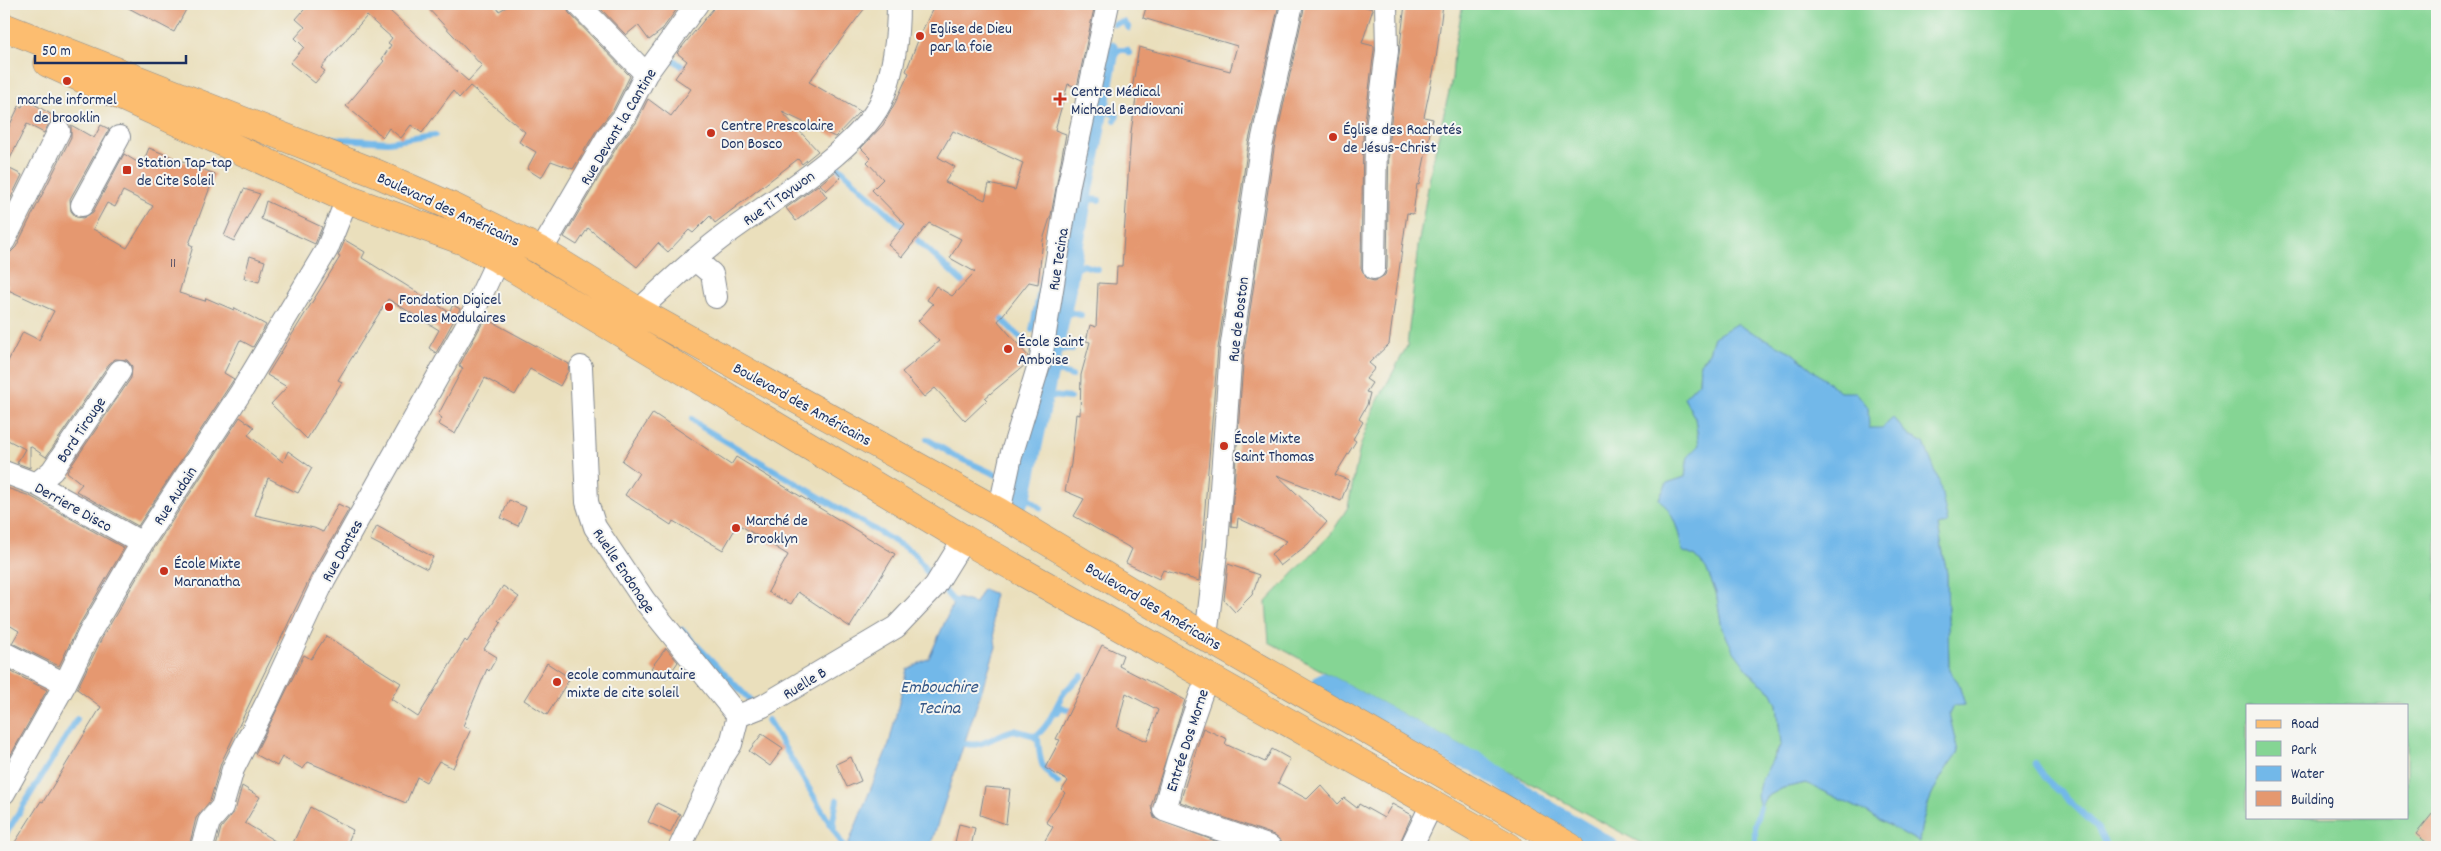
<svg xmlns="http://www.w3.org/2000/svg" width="2441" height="851" viewBox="0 0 2441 851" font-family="Dekko,sans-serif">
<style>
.green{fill:#85d594;stroke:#508279;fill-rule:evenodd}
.water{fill:#72b8e9;stroke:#4674a4}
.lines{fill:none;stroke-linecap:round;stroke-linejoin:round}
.stream{stroke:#72b8e9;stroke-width:6}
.canal{stroke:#72b8e9;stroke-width:21}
.building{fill:#e5986f;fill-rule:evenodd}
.minor-casing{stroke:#82878d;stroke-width:24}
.major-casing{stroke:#82878d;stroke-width:29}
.minor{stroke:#fff;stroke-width:22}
.major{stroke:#fcbd6f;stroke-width:28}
.poi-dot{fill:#c8321e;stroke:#f6f6f2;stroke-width:2}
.labels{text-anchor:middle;stroke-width:4;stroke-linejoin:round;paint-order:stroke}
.number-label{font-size:14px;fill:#4e4962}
.poi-label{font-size:16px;fill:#1b2f5e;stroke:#f6f6f2;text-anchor:start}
.street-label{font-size:16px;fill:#1b2f5e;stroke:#f6f6f2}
.water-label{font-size:18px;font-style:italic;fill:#355888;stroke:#f6f6f2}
</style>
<rect width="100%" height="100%" fill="#f6f6f2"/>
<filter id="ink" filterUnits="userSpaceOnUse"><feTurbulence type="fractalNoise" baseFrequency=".02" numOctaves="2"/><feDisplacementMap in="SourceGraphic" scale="10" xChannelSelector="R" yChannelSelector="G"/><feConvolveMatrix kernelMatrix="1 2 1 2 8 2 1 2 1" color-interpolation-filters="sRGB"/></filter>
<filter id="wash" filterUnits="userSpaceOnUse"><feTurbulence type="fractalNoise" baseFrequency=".0096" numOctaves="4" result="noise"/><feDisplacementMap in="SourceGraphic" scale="20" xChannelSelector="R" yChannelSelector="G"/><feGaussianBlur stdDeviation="1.12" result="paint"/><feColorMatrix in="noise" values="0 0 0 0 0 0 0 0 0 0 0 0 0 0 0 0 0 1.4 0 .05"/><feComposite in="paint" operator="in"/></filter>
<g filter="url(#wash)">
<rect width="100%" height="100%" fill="#eadfbc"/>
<path class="green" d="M1463 4H2437V847H1648L1269 642 1266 602 1331 534 1348 507 1360 447 1374 408 1407 346 1418 246 1432 164 1452 79 1454 51ZM1714 337 1791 352 1840 392 1868 407V428L1882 429 1893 418 1909 436 1924 443 1948 523 1938 526 1947 574 1949 671 1958 682 1965 705 1953 706 1949 714 1958 752C1937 780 1923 807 1919 842L1862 810 1806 783 1783 788 1766 797 1760 806 1774 755 1781 744 1777 704 1771 691 1753 677 1722 628 1716 592 1706 568 1696 557 1682 551C1679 530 1674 514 1659 498L1667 483 1685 477 1688 456 1699 445 1695 418 1684 398 1699 382 1700 363 1709 353ZM2247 705H2407V817H2247Z"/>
<path class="water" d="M1736 324 1791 352 1840 392H1856L1868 407 1869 428H1882L1893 418 1909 436 1924 443 1939 481 1948 523 1938 526 1947 574 1949 671 1958 682 1965 705 1953 706 1949 714 1958 752C1937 780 1923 807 1919 842L1862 810 1806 783 1783 788 1766 797 1760 807 1757 796 1760 783 1781 744 1777 704 1771 691 1753 677 1733 650 1722 628 1716 592 1706 568 1696 557 1682 551C1679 530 1674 514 1659 499L1667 483 1685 477 1688 456 1699 445 1695 418 1684 398 1699 382 1700 363 1709 353 1714 337Z
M983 589 995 594C989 612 994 629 996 647L930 847H847L889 744 907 669 929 658 954 601 957 598 975 603Z"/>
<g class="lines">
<path class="stream" d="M1114 24 1124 22 1129 28
M1107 58 1117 50H1127L1129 53
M665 59 674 60 689 72
M1096 118 1106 111 1117 116 1115 120
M327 138 388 142 435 135
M833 162 970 289
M1080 205 1090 199 1099 200
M1068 272 1083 265 1097 269
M995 313 1036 353
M1058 324 1069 312 1081 315
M1032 330 1043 276
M1052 352 1057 349 1072 350
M1048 373 1056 371 1072 376
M1043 399 1052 396 1070 398
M692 419 700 426 914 553 927 572
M927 439 955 456 999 476
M1010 484 1041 508
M942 588 958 606
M682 630 750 700
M1057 713 1061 707 1078 713
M768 720 844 847
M1034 737C1049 727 1053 711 1062 696 1066 688 1075 682 1082 676
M958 741C981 752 993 735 1014 730L1032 735 1038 740C1041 765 1039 765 1058 783
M2035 763 2047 780 2097 827 2107 847
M834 828 833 821 837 800
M4 837 77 719
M1740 847 1744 844 1749 847
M1755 847V825L1760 807"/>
<path class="canal" d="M1017 503 1022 492 1063 301 1109 51
M1323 683 1460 757 1477 762 1540 806 1608 847"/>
</g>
<g id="blocks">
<path class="building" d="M121 4H189L174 32Z
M309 4H382L468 81 482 66 424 4H495L499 11 512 4H565L569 13 630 76 613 110 596 131 573 169 551 161 541 178 527 169 536 152 519 142 525 132 470 86 459 98 453 91 422 133 411 125 401 138 389 128 383 137 346 106 384 61 382 59 391 45 388 43 392 38 367 16 321 68 325 71 315 83 290 63 304 47 295 38 305 27 296 19Z
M596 4H674L677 9 661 31 649 40 638 25 626 35Z
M717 4H868L809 82 860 111 835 137 782 112 818 151 802 164 798 159 715 223 710 216 693 233 689 230 668 252 658 243 637 267 588 228 577 245 564 237 618 145 636 123 648 99 671 116 691 89 675 78 687 61 677 53Z
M935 4H1095L1077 87 1068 84 1055 130 1066 134 1051 215 1043 240 1038 284 1029 282 998 321 1028 356 1025 365 985 398 987 400 965 421 935 388 924 397 902 372 939 341 918 321 933 304 927 300 936 286 952 296 975 272 950 258 961 239 929 223 902 257 888 245 905 224 872 190 883 179 867 162 871 158 861 148 883 125 895 103 909 73 906 71 921 33ZM953 131 1023 163 1015 190 989 184 985 200 945 182 955 167 938 157Z
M1147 4H1279L1248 145 1218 348 1199 581 1163 570 1159 579 1126 563 1132 549 1074 516 1084 499 1065 491 1071 464 1076 414 1080 415 1081 375 1090 342 1086 341 1090 325 1096 327 1098 283 1116 284 1117 266H1122L1131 132 1137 91 1132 90 1139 47 1230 71 1237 46 1143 18Z
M1305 4H1356L1373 9 1362 43 1374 46V50L1363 137 1361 268 1367 279 1374 281 1385 275 1387 268 1389 138 1405 4H1443L1436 59 1424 117 1433 119 1419 185 1417 184 1413 214 1407 213 1389 344 1369 363 1375 368 1366 379 1372 383 1366 392 1370 393 1367 405 1359 419 1363 422 1353 439 1356 441 1335 475 1349 480 1341 501 1277 475 1327 522 1308 544 1280 566 1271 554 1287 541 1238 518 1237 527 1231 526 1244 351 1274 149Z
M26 99 57 118 51 120 44 133 27 124 6 167 22 175 4 212V137L19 106 22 107Z
M71 125 94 138 101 125 109 129 70 199 71 211 76 217 83 218 93 212 124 154 142 165 149 148 215 174 189 244 193 246 179 293 205 301 206 298 234 310 235 308 266 325 253 347 240 340 224 373 234 379 138 526 76 491 82 484 67 472 131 378 132 366 127 360 115 359 109 364 46 457 30 446V468L17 463 25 449 4 438V369L23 332 39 340 54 311 6 289 8 285 4 283V254L11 252 16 247 71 137ZM123 191 153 206 127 248 93 229 107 203 115 207Z
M836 171 841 177 826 191 820 184Z
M818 185 827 197 796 221 786 208Z
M244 189 260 194 234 241 224 236Z
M266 201 322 227 315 244 261 219Z
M345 240 365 252 362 258 449 312 453 305 460 309 436 353 429 348 439 330 388 299 338 380 342 382 307 439 271 404 287 387 267 375 340 257 338 256Z
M250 256 265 261 259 282 244 278Z
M487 319 569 364 568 371 560 386 530 369 515 395 485 378 455 434 438 424 442 418 438 415 463 368 459 366 483 322 485 323Z
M653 413 731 465 736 457 895 554 850 627 798 592 791 604 768 592 788 555 738 524 723 550 673 521 671 525 625 495 639 473 622 461Z
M240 417 254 427 248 435 283 462 288 451 312 468 298 493 268 478 255 515 314 528 323 532 338 504 349 509 312 574 221 763 210 801 196 818 189 847H12L41 801 43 802 101 707 77 689 101 640 153 550Z
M4 487 30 496 124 548 78 627 59 666 12 643 19 631 4 622Z
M509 500 526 507 518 526 501 518Z
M377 526 433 557 427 569 370 540Z
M1228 564 1259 575 1252 595 1235 612 1224 600Z
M503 586 519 597 499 621 501 623 484 649 497 657 489 671 487 669 463 726 471 729 453 768 439 761 426 782 417 777 406 803 308 762 303 769 282 757 277 766 255 754 304 655 311 659 326 636 401 683 391 699 418 717 465 640 467 642Z
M1102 645 1123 655 1119 666 1185 700 1151 806 1154 818 1231 847H1041L1053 827 1046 822 1065 793 1062 790 1068 781 1045 768 1060 740 1056 739ZM1126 693 1158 710 1147 741 1117 728Z
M666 648 678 662 666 679 651 668Z
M547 663 570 678 547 715 524 700Z
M4 668 47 690 4 767Z
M1203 728 1227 739 1225 744 1265 762 1272 749 1290 759 1278 783 1307 799 1321 785 1338 804 1344 798 1357 808 1359 804 1384 818 1392 804 1412 815 1398 847H1287L1274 835 1180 802Z
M762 734 783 748 770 766 749 751Z
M851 757 861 781 847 787 836 764Z
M242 786 260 797 245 823 285 847H216L221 828 235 811Z
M985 787 1010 789 1006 824 980 815Z
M657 803 680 814 670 833 648 822Z
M310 807 353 830 346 847H291Z
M2437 808V847H2432L2416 834Z
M959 824 975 828 971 847H954Z"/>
</g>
</g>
<g filter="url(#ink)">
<use href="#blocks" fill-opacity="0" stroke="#82878d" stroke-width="1"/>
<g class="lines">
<defs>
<path id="minor" d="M578 4 646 74
M82 205 119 137
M4 241 59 131
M541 251 607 138 624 117 646 74 697 4
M694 259 712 274 716 297
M1374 268 1376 137 1387 51 1386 4
M638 311C665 286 692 260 721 238 765 204 864 148 883 97 894 69 898 34 898 4
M581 367 587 502 595 527 644 600 738 716
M4 472 36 484 142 543
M36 484 52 471 120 371
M999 512 1011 456 1041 358 1069 184 1108 4
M1206 637 1217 544 1231 350 1261 147 1292 4
M4 653 65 684
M1207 677 1178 760 1164 810 1270 847
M4 793 65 684 89 634 142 543 241 392 327 249 347 199
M202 847 209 822 222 807 233 769 268 700 324 580 470 319 498 259
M680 847 720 761 731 744 738 716 763 706 896 627 935 586 964 539
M1411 847 1432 804"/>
<path id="major" d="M4 27 378 174 453 207 541 251 638 311 999 512 1206 637 1570 847
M48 63 347 199 464 241 498 259 964 539 1509 847"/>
</defs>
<use href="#minor" class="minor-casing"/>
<use href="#major" class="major-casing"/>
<use href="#minor" class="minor"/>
<use href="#major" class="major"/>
</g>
</g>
<g class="poi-dot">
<circle cx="920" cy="36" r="5"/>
<circle cx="67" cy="81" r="5"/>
<path d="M1057.5 91.5h5v5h5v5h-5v5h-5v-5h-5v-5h5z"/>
<circle cx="711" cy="133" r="5"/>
<circle cx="1333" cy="137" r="5"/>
<rect x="122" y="165" width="10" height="10" rx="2.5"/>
<circle cx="389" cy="307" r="5"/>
<circle cx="1008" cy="349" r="5"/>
<circle cx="1224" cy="446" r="5"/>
<circle cx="736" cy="528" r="5"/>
<circle cx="164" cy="571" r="5"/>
<circle cx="557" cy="682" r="5"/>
</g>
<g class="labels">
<g class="number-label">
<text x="173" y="267">11</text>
</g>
<g class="poi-label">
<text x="930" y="33">Eglise de Dieu<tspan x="930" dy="18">par la foie</tspan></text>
<text x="1071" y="96">Centre Médical<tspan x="1071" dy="18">Michael Bendiovani</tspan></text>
<text x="67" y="104" text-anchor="middle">marche informel<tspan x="67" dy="18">de brooklin</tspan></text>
<text x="721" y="130">Centre Prescolaire<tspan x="721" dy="18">Don Bosco</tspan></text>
<text x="1343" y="134">Église des Rachetés<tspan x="1343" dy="18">de Jésus-Christ</tspan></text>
<text x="137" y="167">Station Tap-tap<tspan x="137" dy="18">de Cite Soleil</tspan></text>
<text x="399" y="304">Fondation Digicel<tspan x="399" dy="18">Ecoles Modulaires</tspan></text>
<text x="1018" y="346">École Saint<tspan x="1018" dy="18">Amboise</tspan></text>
<text x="1234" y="443">École Mixte<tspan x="1234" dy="18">Saint Thomas</tspan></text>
<text x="746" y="525">Marché de<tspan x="746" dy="18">Brooklyn</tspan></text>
<text x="174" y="568">École Mixte<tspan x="174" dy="18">Maranatha</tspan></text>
<text x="567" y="679">ecole communautaire<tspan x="567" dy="18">mixte de cite soleil</tspan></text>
</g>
<g class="street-label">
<text transform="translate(617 126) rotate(-59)" y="6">Rue Devant la Cantine</text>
<text transform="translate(778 197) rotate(-35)" y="6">Rue Ti Taywon</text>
<text transform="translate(449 208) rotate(25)" y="6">Boulevard des Américains</text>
<text transform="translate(1057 259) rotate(-81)" y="6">Rue Tecina</text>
<text transform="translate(1237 319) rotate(-83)" y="6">Rue de Boston</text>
<text transform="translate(803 403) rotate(29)" y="6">Boulevard des Américains</text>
<text transform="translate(80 429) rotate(-56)" y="6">Bord Tirouge</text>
<text transform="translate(174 495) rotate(-57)" y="6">Rue Audain</text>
<text transform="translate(74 506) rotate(29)" y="6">Derriere Disco</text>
<text transform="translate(341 550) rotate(-61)" y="6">Rue Dantes</text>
<text transform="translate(625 570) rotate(56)" y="6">Ruelle Endonage</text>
<text transform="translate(1154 605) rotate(31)" y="6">Boulevard des Américains</text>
<text transform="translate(804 682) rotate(-31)" y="6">Ruelle B</text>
<text transform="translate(1186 740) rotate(-72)" y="6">Entrée Dos Morne</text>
</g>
<g class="water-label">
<text x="939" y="692">Embouchire<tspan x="939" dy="21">Tecina</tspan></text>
</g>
</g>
<rect width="2441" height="851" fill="none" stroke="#f6f6f2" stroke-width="20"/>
<rect x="2246" y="704" width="162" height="115" fill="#f6f6f2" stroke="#9ea6b7"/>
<rect x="2256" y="720" width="25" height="8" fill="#fcbd6f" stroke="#9ea6b7"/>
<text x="2291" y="728" font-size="15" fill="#1b2f5e">Road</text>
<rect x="2256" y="741" width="25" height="15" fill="#85d594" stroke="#9ea6b7"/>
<text x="2291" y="754" font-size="15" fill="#1b2f5e">Park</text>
<rect x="2256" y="766" width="25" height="15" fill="#72b8e9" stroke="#9ea6b7"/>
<text x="2291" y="778" font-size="15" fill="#1b2f5e">Water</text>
<rect x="2256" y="791" width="25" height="15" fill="#e5986f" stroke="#9ea6b7"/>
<text x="2291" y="804" font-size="15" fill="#1b2f5e">Building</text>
<path d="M35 55v8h151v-8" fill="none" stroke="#1b2f5e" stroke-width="2.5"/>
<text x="42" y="55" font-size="15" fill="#1b2f5e" stroke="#f6f6f2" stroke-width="4" paint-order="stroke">50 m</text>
</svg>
